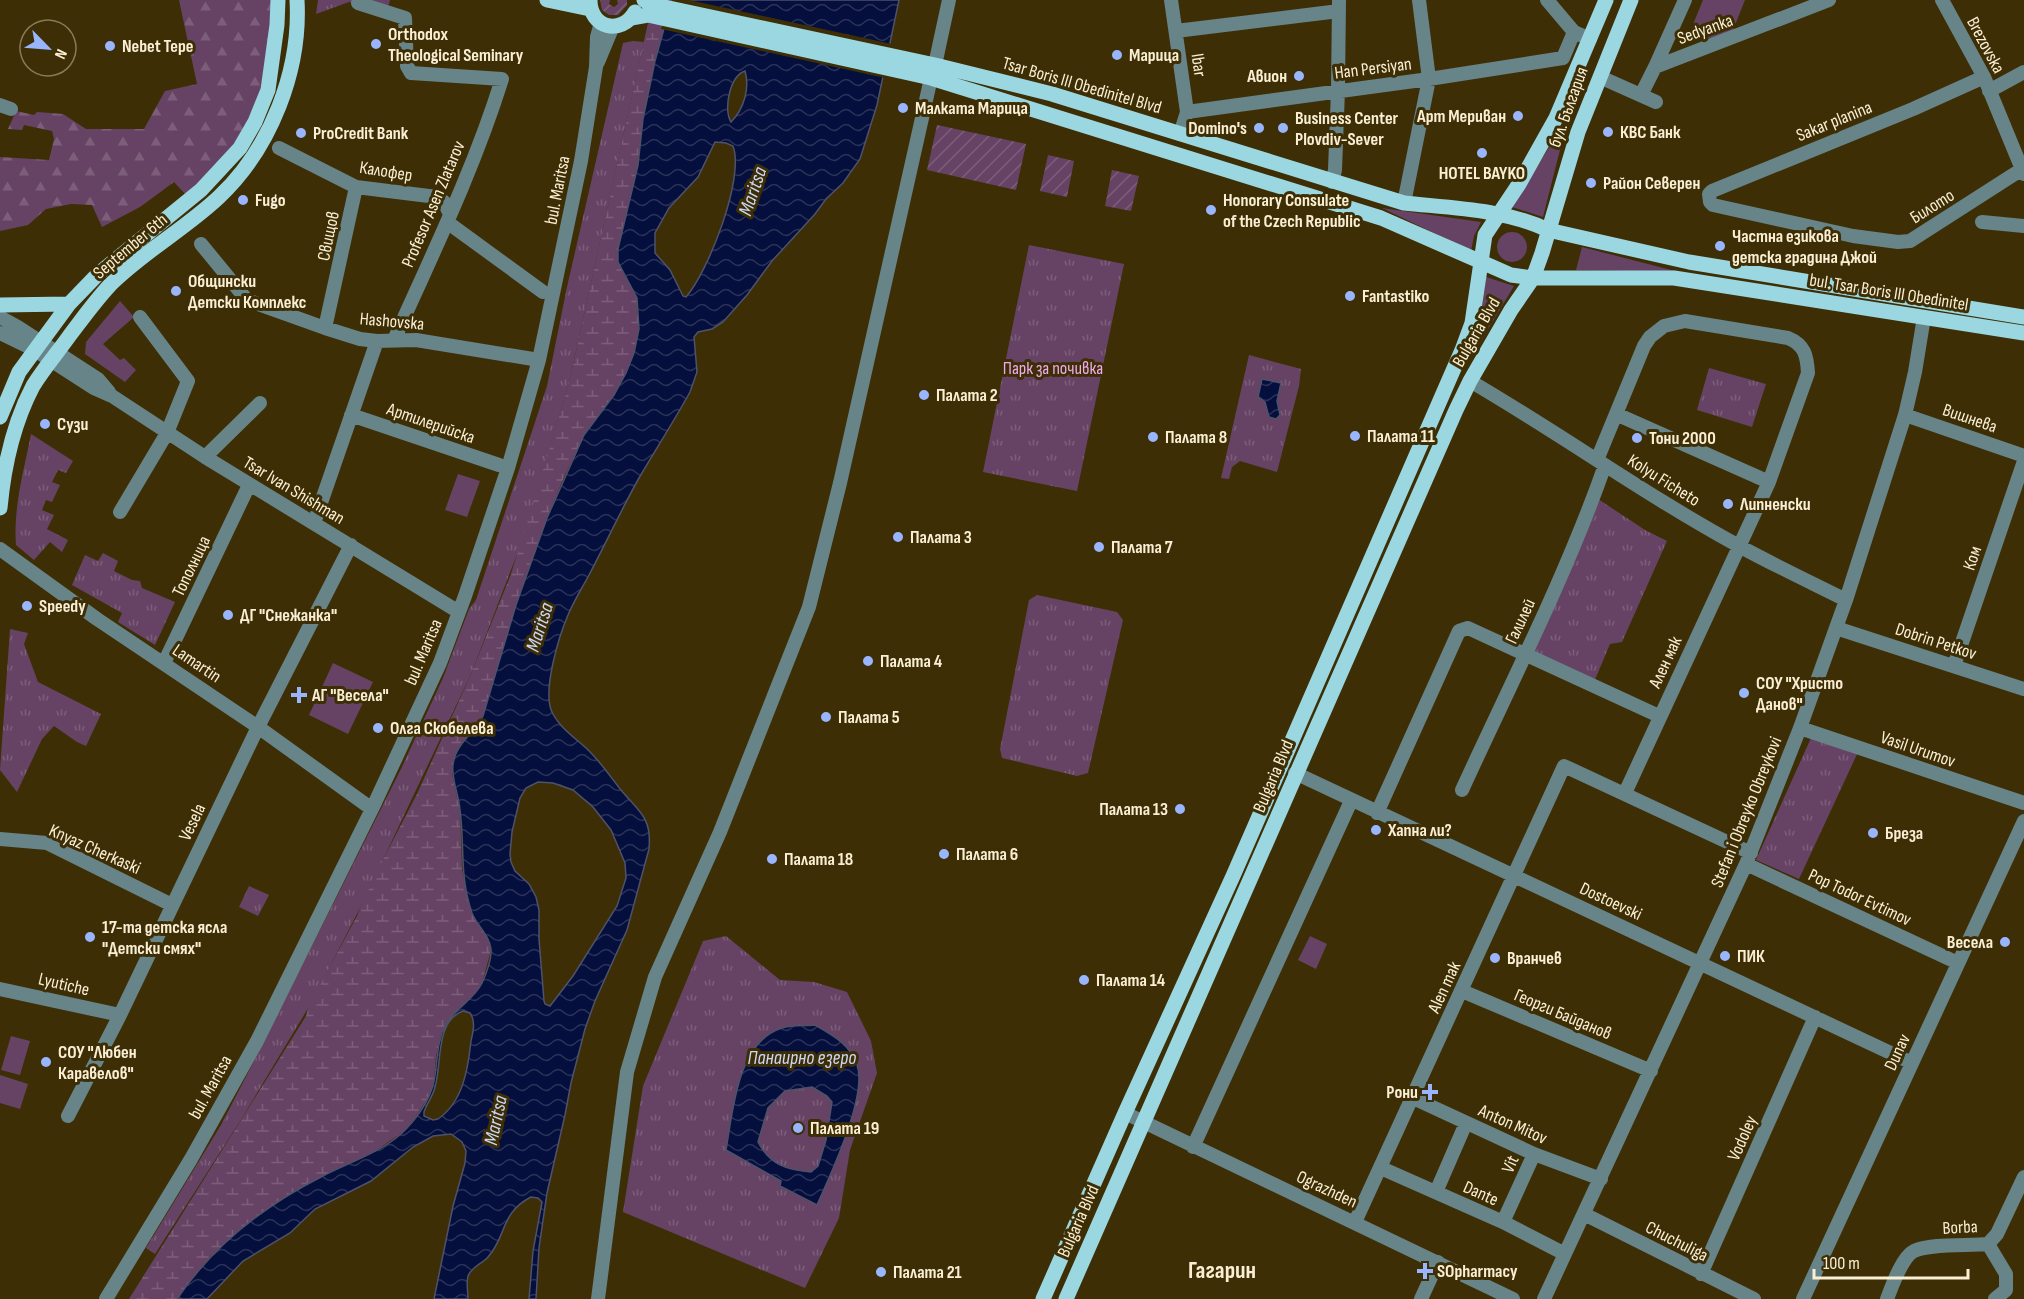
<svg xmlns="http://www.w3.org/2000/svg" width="2024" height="1299" viewBox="0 0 2024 1299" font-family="'Sofia Sans Condensed',sans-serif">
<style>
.grass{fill:#664365}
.forest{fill:url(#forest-firs)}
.wetland{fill:url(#wetland-marsh)}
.park{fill:url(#park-tufts)}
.garden{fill:url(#garden-furrows)}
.water{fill:url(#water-waves);stroke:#4e526a;stroke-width:1.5;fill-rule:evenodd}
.pier{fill:#3d2e05}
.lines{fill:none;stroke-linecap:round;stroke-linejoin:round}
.minor{stroke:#678488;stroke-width:14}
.major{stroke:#9bd7e0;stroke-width:15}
.poi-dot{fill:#99b5fd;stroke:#3d2e05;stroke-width:2}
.labels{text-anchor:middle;stroke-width:6;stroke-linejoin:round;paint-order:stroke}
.street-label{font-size:18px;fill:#faefd4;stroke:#3d2e05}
.poi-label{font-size:18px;font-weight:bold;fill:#faefd4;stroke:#3d2e05;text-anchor:start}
.park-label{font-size:18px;fill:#efaaed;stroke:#3d2e05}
.water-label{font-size:20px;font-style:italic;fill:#cbd9f9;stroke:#3d2e05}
.district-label{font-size:24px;font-weight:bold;fill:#faefd4;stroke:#3d2e05}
</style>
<defs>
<pattern id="forest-firs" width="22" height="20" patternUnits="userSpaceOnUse" patternTransform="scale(1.5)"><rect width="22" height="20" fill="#664365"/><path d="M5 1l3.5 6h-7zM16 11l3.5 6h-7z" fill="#7d5e7a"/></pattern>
<pattern id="wetland-marsh" width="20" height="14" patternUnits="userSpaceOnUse" patternTransform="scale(1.5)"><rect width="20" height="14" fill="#664365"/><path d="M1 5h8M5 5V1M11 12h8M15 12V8" fill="none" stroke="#7d5e7a"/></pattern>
<pattern id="park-tufts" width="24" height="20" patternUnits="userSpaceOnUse" patternTransform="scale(1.5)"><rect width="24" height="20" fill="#664365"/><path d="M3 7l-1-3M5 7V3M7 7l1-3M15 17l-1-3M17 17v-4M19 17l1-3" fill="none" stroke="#7d5e7a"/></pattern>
<pattern id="garden-furrows" width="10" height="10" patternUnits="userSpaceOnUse" patternTransform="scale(1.5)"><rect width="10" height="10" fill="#664365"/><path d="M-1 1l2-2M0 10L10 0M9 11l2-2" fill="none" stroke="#7d5e7a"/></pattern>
<pattern id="water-waves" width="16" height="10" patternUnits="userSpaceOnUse" patternTransform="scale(1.5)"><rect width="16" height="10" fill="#050f3d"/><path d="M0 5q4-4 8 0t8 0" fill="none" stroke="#2a3258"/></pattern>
</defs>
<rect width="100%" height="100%" fill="#3d2e05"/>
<path class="grass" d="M1703 0H1745L1733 30 1712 39 1689 34Z
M1561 128 1565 130 1543 217 1512 207Z
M1382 208 1481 222 1474 236 1471 251Z
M1497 247a15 15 0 1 1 30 0a15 15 0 1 1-30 0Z
M1582 247 1679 272 1576 270Z
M1486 277 1514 286 1472 356 1467 354 1480 325Z
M120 301 134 317 103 344 120 360 124 358 136 370 125 382 85 354 86 342Z
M458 474 480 481 467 517 445 510Z
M333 663 373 682 348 734 309 715Z
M1310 936 1327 944 1316 969 1298 960Z
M11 1036 30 1041 20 1075 1 1070Z
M0 1075 28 1084 20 1109 0 1103Z"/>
<path class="forest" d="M179 0H271C271 41 263 114 236 147 222 164 203 180 187 196L174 182 140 207 102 227 92 205 71 204 46 209 28 225 0 231V157L49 160 54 139 52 131 24 125 22 130 8 129 16 111 34 115 37 112 63 114 86 129H144L165 91 197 84Z"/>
<path class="wetland" d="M653 0H677L665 25 655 61 643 119 638 165 618 249 623 273 637 298 639 329 634 353 626 373 614 395 584 435 564 477 547 518 516 605 487 706 477 728 461 743 452 774 460 810 462 869 466 889 473 915 488 938 491 950 482 983 475 994 447 1022 441 1034 436 1056 434 1080 431 1093 415 1118 403 1132 375 1151 293 1192 259 1215 210 1257 177 1299H129L306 1016 309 1005 357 916 366 892 417 794 471 674 511 574 569 383Z"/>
<path class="park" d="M318 0H390L387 11 349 2 316 14Z
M633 41 644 42 569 383 521 544 471 674 361 906 310 1005 242 1118 155 1254 146 1248 221 1125 251 1067 401 769 443 678 469 609 476 600 547 386 567 287 623 43Z
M1029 245 1124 264 1077 491 983 472Z
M1249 355 1301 369 1299 386 1277 472 1240 461 1232 467 1229 479 1221 478Z
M1709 368 1766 384 1752 427 1697 410Z
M31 434 73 461 66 473 58 470 52 482 60 485 52 502 46 500 42 510 54 515 47 529 68 540 62 552 50 542 34 560 16 545C13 507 24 471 31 434Z
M1598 499 1645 530 1667 541 1622 642 1610 644 1594 682 1530 653Z
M103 553 118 561 114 571 132 580 140 581 142 588 175 602 155 645 118 622 122 613 72 585 85 555 98 561Z
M1037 595 1117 612 1123 620 1088 773 1077 776 1002 758 1000 749 1029 600Z
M10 629 28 633 24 644 38 682 101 714 86 746 77 742 54 726 42 739 17 792 0 770Z
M1811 738 1858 752 1799 879 1756 860Z
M249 886 269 895 258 916 239 907Z
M726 936 780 980 814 982 847 992 871 1041 877 1073 850 1150 839 1218 805 1288 623 1212 643 1086 703 941Z"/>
<path class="garden" d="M600 0H610L609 4 614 7 618 4 617 0H627V5L618 15H609L602 10Z
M937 125 1026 144 1016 190 927 170Z
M1048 155 1074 161 1067 197 1040 191Z
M1112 170 1139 176 1131 211 1105 206Z"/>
<path class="water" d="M677 0H899L877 105 860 159 843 183 826 199 815 214 772 261 747 295 723 322 712 329 698 332 694 337 697 372 690 392C674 421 656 449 639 478 621 510 606 543 589 575 582 588 574 601 568 615 559 636 542 691 552 712 559 727 575 738 586 748 601 762 609 775 621 790 639 812 652 817 649 849L627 930 595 1001 585 1029 571 1083 565 1115 547 1193 539 1248 536 1299H529L533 1251 542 1202 538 1198 531 1197C500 1213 507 1236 488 1257 482 1264 472 1266 468 1276 466 1283 468 1292 468 1299H434L453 1206 465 1163 466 1151 462 1142 451 1134 433 1136 413 1147 371 1181 315 1209 290 1233 243 1261 207 1299H177C213 1246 264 1206 321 1177 347 1163 378 1154 401 1134 415 1121 430 1101 434 1081 438 1062 436 1042 446 1024 455 1008 474 1000 482 983 486 975 492 958 491 949 489 934 477 926 472 913 459 875 465 847 460 810 459 795 451 779 453 765 455 744 474 734 483 716L516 605 547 518 584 435 614 395 626 373 634 353 639 329 637 298 618 262V249L638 165 643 119 655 61 665 25ZM745 71C750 88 744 109 731 122 723 109 730 76 745 71ZM715 142 726 143 733 146C745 178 708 272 686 297L683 296 670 270 655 253V233L669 208 698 177ZM538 782 553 783 573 790 593 807 611 830 625 863 626 878 617 906 573 976 550 1006 545 1004 544 1001 539 939V910L536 897 529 884 515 871 511 862 510 854 512 832 520 798 526 788ZM463 1011 470 1013C476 1021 473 1032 471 1041 468 1069 463 1102 438 1119L433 1120 424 1116V1112C427 1103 433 1096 435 1087 442 1064 435 1021 463 1011Z
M1262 379 1281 383 1277 401 1280 415 1276 419 1269 417 1265 402 1258 397Z
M815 1025C832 1035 850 1044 857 1065 868 1095 830 1176 817 1205L780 1186 781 1181 726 1150C733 1111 737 1042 782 1028 792 1025 804 1026 815 1025ZM812 1087 827 1096 832 1102 826 1140 818 1166 811 1172C787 1170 770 1165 758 1142L768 1108 785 1091Z"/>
<path class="pier" d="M672 0H689L892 44 885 78 661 29Z"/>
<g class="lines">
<path class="minor" d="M1171 0 1187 112 1180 134
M1547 0 1574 32 1590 39
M1942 0 1984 77 2024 174
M358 3 405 18 407 66 411 73 502 79C474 169 432 255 394 340
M1176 31 1339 11
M598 62 613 26
M935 65 949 0
M1655 67 1685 0
M1600 77 1656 102
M1984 77 1913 109 1712 191 1709 194 1710 202 1713 205 1853 236 1898 242 1910 241 2024 168
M1989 91 2024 72
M1641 95 1655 67 1829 0
M0 105 11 109
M1187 112 1429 79 1563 58 1574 32
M279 148 356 187 437 197 444 202 450 214
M1332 182 1335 170 1338 90 1339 0
M1404 203 1429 79 1419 0
M447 222 543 292
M1982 222 2024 226
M201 244 247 300 325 328 360 339 377 341 416 340 539 360
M0 317 18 327 98 379 109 392
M325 328 356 187
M0 333 35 350 94 388 112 396 205 457 459 612
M1470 381C1561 434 1647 496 1739 546 1774 565 1810 582 1846 600
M1616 414 1769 482
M351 415 499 465
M1905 415 2024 456
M205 457 260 403
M1597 460 1644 346 1650 337 1664 326 1685 321 1788 338C1805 345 1807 356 1808 373L1769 482 1625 793
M120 512 167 433 188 381 140 317
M314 523 377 341
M0 549 97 619 258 727 372 809
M1836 628 2024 689
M164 663 249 485
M1954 666 2024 461
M1800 728 2024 803
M1295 773 1912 1063
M1462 790C1511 683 1566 576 1605 465
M1377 813 1459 631 1468 628 1659 716
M0 839 47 843 172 905
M1746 864 1958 963
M0 989 120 1015
M1462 991 1651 1071
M1413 1098 1534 1154 1601 1179
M1125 1113 1513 1299
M68 1116 120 1015 258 727 351 545
M1193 1147 1351 801
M1381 1168 1503 1222 1565 1254
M1436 1192 1466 1123
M1584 1214 1754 1299
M1355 1222 1564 766 1751 853
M1503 1222 1534 1154
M1988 1244 2006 1274V1290L1995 1299
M1701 1274 1815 1017
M106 1299 191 1159 257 1041 372 809 440 663 465 596 508 468 539 360 581 161 596 67 597 37 601 23
M598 1299 627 1072 655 977 720 832 809 607 840 483 931 78
M1421 1299 1438 1262
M1544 1299 1746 864 1800 728 1846 600 1905 415 1915 372 1924 317
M1803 1299 2024 821
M1887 1299C1892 1286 1902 1257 1914 1251 1930 1243 1969 1246 1988 1244L1997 1234 2024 1177"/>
<path class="major" d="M547 0 590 9
M590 0C590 28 621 36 635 12
M644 0 650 4 935 65 1052 94 1404 203C1452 208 1504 209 1548 230L1689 262 2024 317
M631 18 648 15 931 78 1381 218 1511 275 1533 278H1674L2024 333
M0 305 69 304
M0 417 19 372 69 304 98 274 201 190 240 148 255 122 268 90 277 25 278 0
M0 508C4 465 13 424 33 386 44 368 58 352 70 335 83 318 95 301 110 285 143 252 185 229 219 197 271 148 301 70 297 0
M1043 1299 1125 1113 1233 876 1462 350 1472 323 1485 235 1519 184 1556 118 1606 0
M1066 1299 1456 410 1470 381 1511 310 1533 278 1542 253 1578 132 1631 0"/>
</g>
<g class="poi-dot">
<circle cx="376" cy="44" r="6"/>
<circle cx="110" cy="46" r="6"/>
<circle cx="1117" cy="55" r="6"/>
<circle cx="1299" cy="76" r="6"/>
<circle cx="903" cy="108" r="6"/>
<circle cx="1518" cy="116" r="6"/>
<circle cx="1259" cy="128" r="6"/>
<circle cx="1283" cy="128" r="6"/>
<circle cx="1608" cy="132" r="6"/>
<circle cx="301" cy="133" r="6"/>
<circle cx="1482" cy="153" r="6"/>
<circle cx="1591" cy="183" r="6"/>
<circle cx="243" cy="200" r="6"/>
<circle cx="1211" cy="210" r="6"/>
<circle cx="1720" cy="246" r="6"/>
<circle cx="176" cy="291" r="6"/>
<circle cx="1350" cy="296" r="6"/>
<circle cx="924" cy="395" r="6"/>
<circle cx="45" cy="424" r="6"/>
<circle cx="1355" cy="436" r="6"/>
<circle cx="1153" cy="437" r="6"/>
<circle cx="1637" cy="438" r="6"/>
<circle cx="1728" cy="504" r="6"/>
<circle cx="898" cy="537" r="6"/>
<circle cx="1099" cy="547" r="6"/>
<circle cx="27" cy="606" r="6"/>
<circle cx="228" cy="615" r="6"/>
<circle cx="868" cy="661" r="6"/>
<circle cx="1744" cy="693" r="6"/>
<path d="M296 686h6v6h6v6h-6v6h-6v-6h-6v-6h6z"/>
<circle cx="826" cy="717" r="6"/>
<circle cx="378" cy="728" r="6"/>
<circle cx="1180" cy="809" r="6"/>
<circle cx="1376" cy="830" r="6"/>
<circle cx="1873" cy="833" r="6"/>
<circle cx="944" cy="854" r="6"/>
<circle cx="772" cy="859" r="6"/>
<circle cx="90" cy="937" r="6"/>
<circle cx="2005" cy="942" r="6"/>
<circle cx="1725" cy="956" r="6"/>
<circle cx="1495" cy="958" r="6"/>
<circle cx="1084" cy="980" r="6"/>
<circle cx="46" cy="1062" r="6"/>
<path d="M1427 1083h6v6h6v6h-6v6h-6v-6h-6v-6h6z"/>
<circle cx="798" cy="1128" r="6"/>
<path d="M1422 1262h6v6h6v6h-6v6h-6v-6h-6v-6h6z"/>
<circle cx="881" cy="1272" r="6"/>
</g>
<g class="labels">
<g class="street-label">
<text transform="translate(1705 29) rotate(-20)" y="6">Sedyanka</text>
<text transform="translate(1986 45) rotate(62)" y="6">Brezovska</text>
<text transform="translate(1199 65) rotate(82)" y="6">Ibar</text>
<text transform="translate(1373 68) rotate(-7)" y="6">Han Persiyan</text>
<text transform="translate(1082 85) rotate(16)" y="6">Tsar Boris III Obedinitel Blvd</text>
<text transform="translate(1568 107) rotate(-70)" y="6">бул. България</text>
<text transform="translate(1834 121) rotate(-22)" y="6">Sakar planina</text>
<text transform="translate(386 171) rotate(9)" y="6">Калофер</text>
<text transform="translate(557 190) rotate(-79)" y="6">bul. Maritsa</text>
<text transform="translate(433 204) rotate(-67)" y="6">Profesor Asen Zlatarov</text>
<text transform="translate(1932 206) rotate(-32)" y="6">Билото</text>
<text transform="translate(328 236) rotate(-78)" y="6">Свищов</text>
<text transform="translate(130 246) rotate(-40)" y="6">September 6th</text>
<text transform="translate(1889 292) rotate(9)" y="6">bul. Tsar Boris III Obedinitel</text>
<text transform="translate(392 321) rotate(5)" y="6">Hashovska</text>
<text transform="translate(1476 332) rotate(-60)" y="6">Bulgaria Blvd</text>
<text transform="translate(1970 418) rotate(19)" y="6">Вишнева</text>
<text transform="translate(431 423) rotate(19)" y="6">Артилерийска</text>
<text transform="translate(1664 480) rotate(32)" y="6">Kolyu Ficheto</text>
<text transform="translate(294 490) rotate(31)" y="6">Tsar Ivan Shishman</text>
<text transform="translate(1972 558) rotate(-71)" y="6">Ком</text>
<text transform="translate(191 566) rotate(-64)" y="6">Тополница</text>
<text transform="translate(1520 621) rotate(-65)" y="6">Галилей</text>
<text transform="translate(1936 641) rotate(18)" y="6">Dobrin Petkov</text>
<text transform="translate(423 652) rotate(-67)" y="6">bul. Maritsa</text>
<text transform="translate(1665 662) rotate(-65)" y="6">Ален мак</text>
<text transform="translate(197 663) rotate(34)" y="6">Lamartin</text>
<text transform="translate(1918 749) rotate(19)" y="6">Vasil Urumov</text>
<text transform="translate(1273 776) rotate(-67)" y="6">Bulgaria Blvd</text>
<text transform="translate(1746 812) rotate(-68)" y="6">Stefan i Obreyko Obreykovi</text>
<text transform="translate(192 822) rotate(-64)" y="6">Vesela</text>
<text transform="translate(95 849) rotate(24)" y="6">Knyaz Cherkaski</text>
<text transform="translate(1860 897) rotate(25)" y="6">Pop Todor Evtimov</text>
<text transform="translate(1611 901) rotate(25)" y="6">Dostoevski</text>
<text transform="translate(64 984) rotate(13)" y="6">Lyutiche</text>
<text transform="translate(1444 987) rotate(-65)" y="6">Alen mak</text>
<text transform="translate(1563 1014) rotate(23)" y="6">Георги Байданов</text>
<text transform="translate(1897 1052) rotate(-65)" y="6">Dunav</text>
<text transform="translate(210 1087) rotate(-61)" y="6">bul. Maritsa</text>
<text transform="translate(1513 1124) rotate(24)" y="6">Anton Mitov</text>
<text transform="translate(1742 1138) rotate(-66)" y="6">Vodoley</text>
<text transform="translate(1510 1164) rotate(-66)" y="6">Vit</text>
<text transform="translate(1327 1189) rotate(25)" y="6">Ograzhden</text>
<text transform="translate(1481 1193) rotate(24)" y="6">Dante</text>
<text transform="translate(1078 1221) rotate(-66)" y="6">Bulgaria Blvd</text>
<text transform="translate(1960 1227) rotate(-3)" y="6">Borba</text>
<text transform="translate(1677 1241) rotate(27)" y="6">Chuchuliga</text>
</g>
<g class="poi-label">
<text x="388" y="40">Orthodox<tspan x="388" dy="21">Theological Seminary</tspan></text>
<text x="122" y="52">Nebet Tepe</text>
<text x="1129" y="61">Марица</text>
<text x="1287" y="82" text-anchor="end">Авион</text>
<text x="915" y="114">Малката Марица</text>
<text x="1506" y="122" text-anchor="end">Арт Мериван</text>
<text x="1295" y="124">Business Center<tspan x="1295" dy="21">Plovdiv-Sever</tspan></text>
<text x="1247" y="134" text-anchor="end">Domino's</text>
<text x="1620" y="138">КВС Банк</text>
<text x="313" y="139">ProCredit Bank</text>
<text x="1482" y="179" text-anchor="middle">HOTEL BAYKO</text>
<text x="1603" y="189">Район Северен</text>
<text x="255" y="206">Fugo</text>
<text x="1223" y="206">Honorary Consulate<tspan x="1223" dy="21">of the Czech Republic</tspan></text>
<text x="1732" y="242">Частна езикова<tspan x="1732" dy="21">детска градина Джой</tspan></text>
<text x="188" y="287">Общински<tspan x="188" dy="21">Детски Комплекс</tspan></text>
<text x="1362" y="302">Fantastiko</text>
<text x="936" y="401">Палата 2</text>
<text x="57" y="430">Сузи</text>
<text x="1367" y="442">Палата 11</text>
<text x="1165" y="443">Палата 8</text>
<text x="1649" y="444">Тони 2000</text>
<text x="1740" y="510">Липненски</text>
<text x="910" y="543">Палата 3</text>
<text x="1111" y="553">Палата 7</text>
<text x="39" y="612">Speedy</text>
<text x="240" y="621">ДГ "Снежанка"</text>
<text x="880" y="667">Палата 4</text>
<text x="1756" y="689">СОУ "Христо<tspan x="1756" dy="21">Данов"</tspan></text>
<text x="312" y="701">АГ "Весела"</text>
<text x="838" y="723">Палата 5</text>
<text x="390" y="734">Олга Скобелева</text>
<text x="1168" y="815" text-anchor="end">Палата 13</text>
<text x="1388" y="836">Хапна ли?</text>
<text x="1885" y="839">Бреза</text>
<text x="956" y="860">Палата 6</text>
<text x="784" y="865">Палата 18</text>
<text x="102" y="933">17-та детска ясла<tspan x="102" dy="21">"Детски смях"</tspan></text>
<text x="1993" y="948" text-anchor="end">Весела</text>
<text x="1737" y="962">ПИК</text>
<text x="1507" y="964">Вранчев</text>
<text x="1096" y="986">Палата 14</text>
<text x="58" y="1058">СОУ "Любен<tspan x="58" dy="21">Каравелов"</tspan></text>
<text x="1418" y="1098" text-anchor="end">Рони</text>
<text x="810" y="1134">Палата 19</text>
<text x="1437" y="1277">SOpharmacy</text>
<text x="893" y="1278">Палата 21</text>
</g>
<g class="park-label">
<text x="1053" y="374">Парк за почивка</text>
</g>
<g class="water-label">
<text transform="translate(752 191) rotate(-71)" y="7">Maritsa</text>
<text transform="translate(539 627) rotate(-72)" y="7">Maritsa</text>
<text x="802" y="1064">Панаирно езеро</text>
<text transform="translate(495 1120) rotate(-78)" y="7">Maritsa</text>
</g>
<g class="district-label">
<text x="1222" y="1278">Гагарин</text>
</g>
</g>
<g transform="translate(48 48) rotate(115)"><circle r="28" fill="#3d2e05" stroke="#897b58" stroke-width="1.5"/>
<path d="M0-4.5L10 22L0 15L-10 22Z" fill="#99b5fd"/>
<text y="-9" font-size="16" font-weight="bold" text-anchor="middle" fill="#faefd4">N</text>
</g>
<path d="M1814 1269v9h154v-9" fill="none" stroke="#faefd4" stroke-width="3"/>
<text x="1823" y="1269" font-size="18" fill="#faefd4" stroke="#3d2e05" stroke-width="4.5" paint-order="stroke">100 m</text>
</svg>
